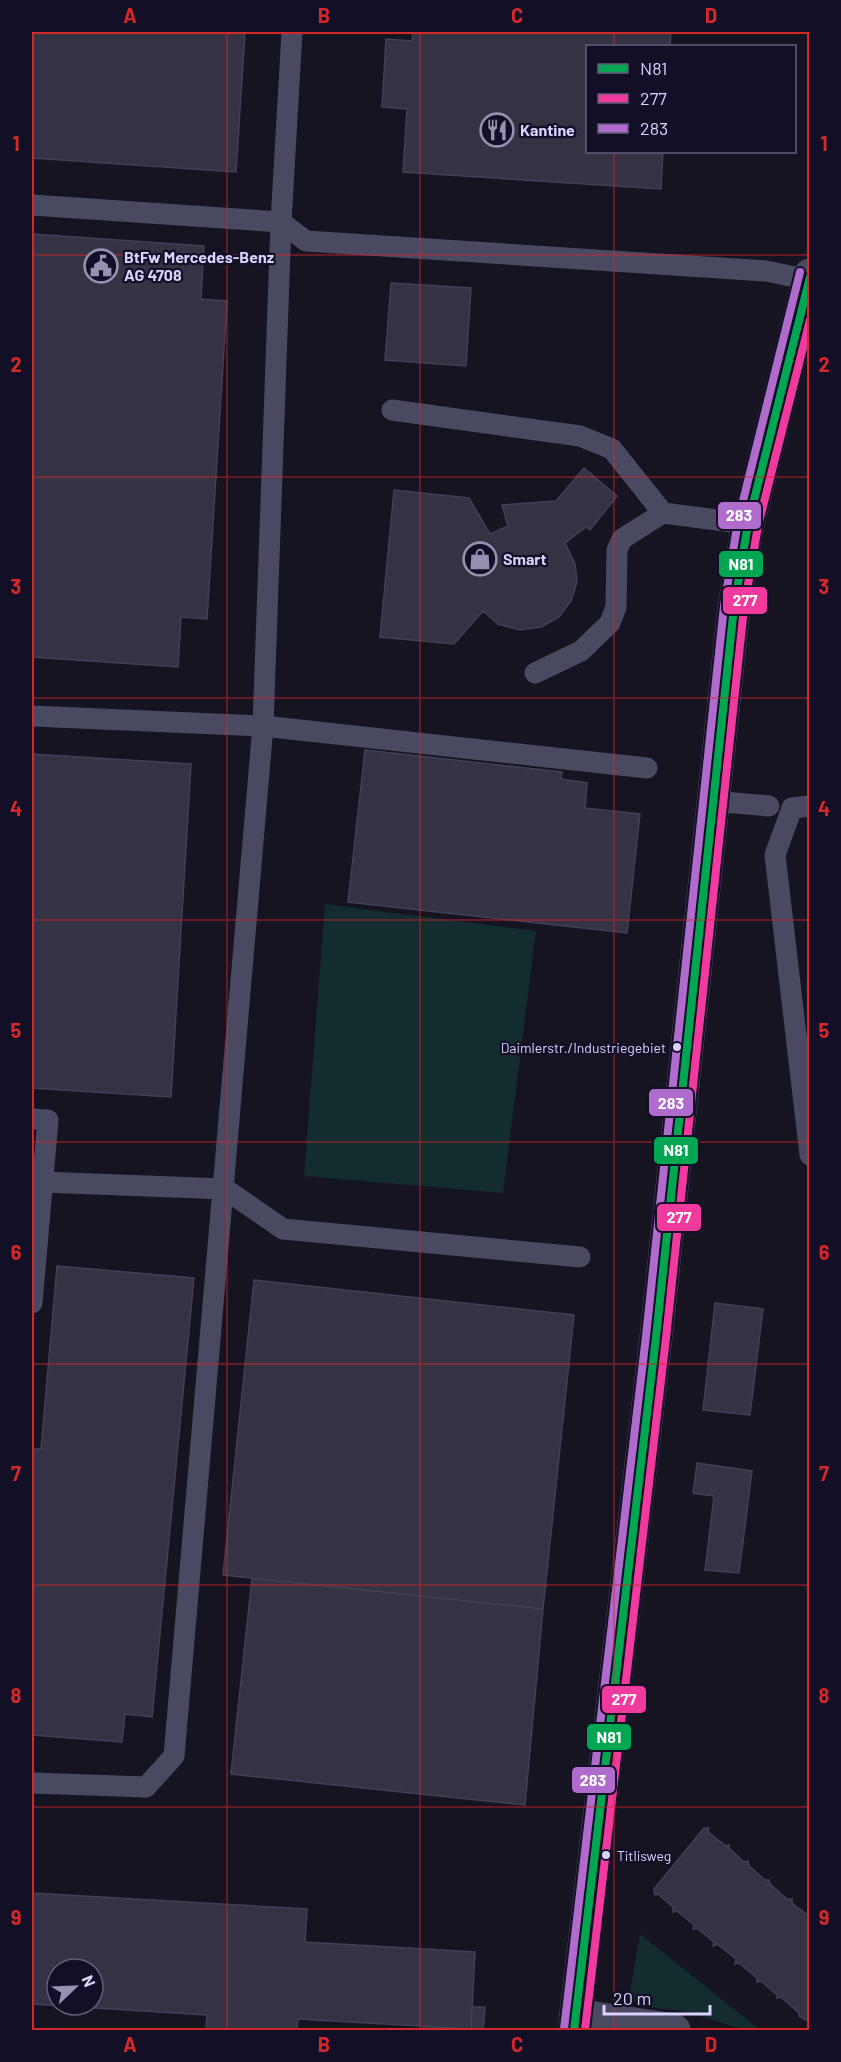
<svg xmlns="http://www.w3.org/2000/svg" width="841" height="2062" viewBox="0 0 841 2062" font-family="Barlow,sans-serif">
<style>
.green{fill:#132c2d}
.building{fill:#343243;stroke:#433f54;stroke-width:1.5;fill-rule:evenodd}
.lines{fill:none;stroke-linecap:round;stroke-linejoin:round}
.service{stroke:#4a4962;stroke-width:21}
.minor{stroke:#4a4962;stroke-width:33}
.tertiary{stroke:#4a4962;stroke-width:33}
.bus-1-casing{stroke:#130f26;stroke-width:12}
.bus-2-casing{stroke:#130f26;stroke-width:12}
.bus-3-casing{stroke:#130f26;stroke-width:12}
.bus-1{stroke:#00a651;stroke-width:8}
.bus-2{stroke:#f13a9d;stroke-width:8}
.bus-3{stroke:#b06ccc;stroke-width:8}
.grid{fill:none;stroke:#d62828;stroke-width:1.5;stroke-opacity:0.55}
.bus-dot{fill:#d9d4ff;stroke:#130f26;stroke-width:2}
.labels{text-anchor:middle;stroke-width:4.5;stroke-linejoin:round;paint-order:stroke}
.bus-label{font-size:14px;fill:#d9d4ff;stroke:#130f26;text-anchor:end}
.poi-label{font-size:16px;font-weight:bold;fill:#d9d4ff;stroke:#130f26;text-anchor:start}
.line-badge{stroke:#130f26;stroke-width:2}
.badge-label{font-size:16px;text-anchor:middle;font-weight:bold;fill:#fff}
.neatline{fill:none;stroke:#d62828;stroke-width:2}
.grid-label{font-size:20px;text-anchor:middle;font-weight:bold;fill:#d62828}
</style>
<rect width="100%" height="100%" fill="#161421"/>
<path class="green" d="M325 904 536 931 503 1193 304 1176Z
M640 1934 760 2030C735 2031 712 2018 687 2012 668 2008 646 2010 629 1998Z"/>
<path class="building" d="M32 32H245L236 172 32 158Z
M413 32H671L670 46H588V152H663L661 189 403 172 407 109 382 107 386 39 412 41Z
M32 234 204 246 201 299 227 301 207 619 181 617 178 667 32 657Z
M391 283 471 288 466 366 385 360Z
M584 468 617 496 590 530 586 527 565 543 575 564 577 582 571 601 559 617 541 627 520 630 498 624 483 611 454 644 380 637 394 490 469 498 490 534 508 526 502 505 556 501Z
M365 750 562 772 561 779 587 783 585 808 640 814 627 933 348 902Z
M32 754 191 764 171 1097 32 1088Z
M57 1266 194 1278 152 1717 125 1714 122 1742 32 1735V1449H41Z
M254 1280 574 1315 543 1609 223 1575Z
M715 1303 763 1309 750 1415 703 1410Z
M697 1463 752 1471 739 1573 705 1570 714 1496 693 1493Z
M252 1578 543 1609 525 1805 231 1774Z
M704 1828H709L708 1832 726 1846 729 1845V1848L744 1862 748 1861 749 1866 765 1880H769L770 1884 787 1899H792V1903L810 1917V2022L799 2016V2013L781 1997 777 1998V1995L761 1981 757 1982V1978L739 1963 735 1964 736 1959 717 1944 713 1946 714 1942 697 1928 693 1929 694 1925 677 1911 673 1912V1907L658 1894 655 1895 654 1889Z
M32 1893 307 1909 305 1942 475 1952 471 2029 298 2019 297 2030H206L207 2015 32 2004ZM57 1969H93V2005H57Z
M472 2007H485L483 2030H423V2026L471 2029Z"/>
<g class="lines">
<path class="service" d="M32 205 281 222 306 241 766 271 810 280
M392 410 580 436 612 449 663 513 748 524
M535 673 581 651 610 623 616 607 617 550 622 539 663 513
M32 716 263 726 647 768
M712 801 769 806
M810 806 792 808 775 855 810 1155
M32 1119 48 1120 32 1303
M42 1182 225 1189 283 1229 580 1257
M32 1783 146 1787 174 1756 263 726 281 222 292 32"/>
<path class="minor" d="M576 2015 674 2030"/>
<path class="tertiary" d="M574 2030 656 1337 734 607 748 524 810 275"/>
<defs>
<path id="bus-1" d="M574 2030 656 1337 734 607 748 524 810 277"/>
<path id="bus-2" d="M585 2030 666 1338 744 608 758 526 810 320"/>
<path id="bus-3" d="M564 2029 646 1336 724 606 738 521 800 272"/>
</defs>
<use href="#bus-1" class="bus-1-casing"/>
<use href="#bus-2" class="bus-2-casing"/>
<use href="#bus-3" class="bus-3-casing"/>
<use href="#bus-1" class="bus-1"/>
<use href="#bus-2" class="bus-2"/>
<use href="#bus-3" class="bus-3"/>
</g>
<path class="grid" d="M227 32V2030M420 32V2030M614 32V46M614 152V2030M32 255H810M32 477H810M32 698H810M32 920H810M32 1142H810M32 1364H810M32 1585H810M32 1807H810"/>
<defs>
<symbol id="restaurant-ring" viewBox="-11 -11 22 22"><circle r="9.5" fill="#130f26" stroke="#9591b1" stroke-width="1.5"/><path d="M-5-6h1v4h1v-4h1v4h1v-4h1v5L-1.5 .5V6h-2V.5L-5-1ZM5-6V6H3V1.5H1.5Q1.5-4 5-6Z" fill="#9591b1"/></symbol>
<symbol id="civic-ring" viewBox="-11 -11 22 22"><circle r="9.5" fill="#130f26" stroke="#9591b1" stroke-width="1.5"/><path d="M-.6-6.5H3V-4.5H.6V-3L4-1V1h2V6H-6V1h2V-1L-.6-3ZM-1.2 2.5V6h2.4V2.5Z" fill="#9591b1"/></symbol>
<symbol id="shop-ring" viewBox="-11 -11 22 22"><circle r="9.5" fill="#130f26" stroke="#9591b1" stroke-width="1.5"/><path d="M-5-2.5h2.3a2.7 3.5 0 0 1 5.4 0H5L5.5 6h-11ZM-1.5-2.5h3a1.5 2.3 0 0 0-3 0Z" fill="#9591b1"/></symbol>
</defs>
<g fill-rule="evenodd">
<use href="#restaurant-ring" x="478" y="111" width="38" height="38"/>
<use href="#civic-ring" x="82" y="247" width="38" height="38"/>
<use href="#shop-ring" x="461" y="540" width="38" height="38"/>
</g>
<g class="bus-dot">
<circle cx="677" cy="1047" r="5"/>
<circle cx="606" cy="1855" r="5"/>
</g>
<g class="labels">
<g class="bus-label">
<text x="666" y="1053">Daimlerstr./Industriegebiet</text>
<text x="617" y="1861" text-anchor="start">Titlisweg</text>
</g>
<g class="poi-label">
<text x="520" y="136">Kantine</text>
<text x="124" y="263">BtFw Mercedes-Benz<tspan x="124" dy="18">AG 4708</tspan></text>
<text x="503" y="565">Smart</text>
</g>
</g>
<g class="line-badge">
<rect x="717" y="501" width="45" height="29" rx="6" fill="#b06ccc"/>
<rect x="718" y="550" width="46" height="28" rx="6" fill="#00a651"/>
<rect x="722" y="586" width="46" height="29" rx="6" fill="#f13a9d"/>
<rect x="648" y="1088" width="46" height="29" rx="6" fill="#b06ccc"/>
<rect x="653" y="1136" width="46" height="29" rx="6" fill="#00a651"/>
<rect x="656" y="1203" width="46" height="29" rx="6" fill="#f13a9d"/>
<rect x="601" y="1685" width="46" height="29" rx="6" fill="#f13a9d"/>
<rect x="586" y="1723" width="46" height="28" rx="6" fill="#00a651"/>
<rect x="571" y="1766" width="45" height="28" rx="6" fill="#b06ccc"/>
</g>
<g class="badge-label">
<text x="739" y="521">283</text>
<text x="741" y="570">N81</text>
<text x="745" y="606">277</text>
<text x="671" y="1109">283</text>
<text x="676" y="1156">N81</text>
<text x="679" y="1223">277</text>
<text x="624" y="1705">277</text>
<text x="609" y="1743">N81</text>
<text x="593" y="1786">283</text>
</g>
<rect width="841" height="2062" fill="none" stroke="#130f26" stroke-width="66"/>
<rect x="586" y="45" width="210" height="108" fill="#130f26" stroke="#625e7d" stroke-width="1.5"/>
<rect x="598" y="64" width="30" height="9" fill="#00a651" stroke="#625e7d" stroke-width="1.5"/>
<text x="640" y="75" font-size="18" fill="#d9d4ff">N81</text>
<rect x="598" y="94" width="30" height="9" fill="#f13a9d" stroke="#625e7d" stroke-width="1.5"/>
<text x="640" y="105" font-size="18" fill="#d9d4ff">277</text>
<rect x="598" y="124" width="30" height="9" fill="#b06ccc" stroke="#625e7d" stroke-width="1.5"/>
<text x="640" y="135" font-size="18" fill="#d9d4ff">283</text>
<g transform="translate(75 1987) rotate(67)"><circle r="28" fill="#130f26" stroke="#625e7d" stroke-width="1.5"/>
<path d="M0-4.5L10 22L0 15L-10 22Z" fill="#9591b1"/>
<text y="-9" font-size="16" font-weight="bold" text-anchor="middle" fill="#d9d4ff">N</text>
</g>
<path d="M604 2005v9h106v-9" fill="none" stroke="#d9d4ff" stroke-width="3"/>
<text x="613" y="2005" font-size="18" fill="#d9d4ff" stroke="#130f26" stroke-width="4.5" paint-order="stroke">20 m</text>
<rect x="33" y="33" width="775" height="1996" class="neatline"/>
<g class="grid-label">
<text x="130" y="23">A</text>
<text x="324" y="23">B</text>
<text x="517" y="23">C</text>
<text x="711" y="23">D</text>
<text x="16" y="151">1</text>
<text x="824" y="151">1</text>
<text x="16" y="372">2</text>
<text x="824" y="372">2</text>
<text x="16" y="594">3</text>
<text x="824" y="594">3</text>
<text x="16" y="816">4</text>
<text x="824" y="816">4</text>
<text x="16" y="1038">5</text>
<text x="824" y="1038">5</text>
<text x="16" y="1260">6</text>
<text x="824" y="1260">6</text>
<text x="16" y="1481">7</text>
<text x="824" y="1481">7</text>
<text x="16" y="1703">8</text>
<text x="824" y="1703">8</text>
<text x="16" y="1925">9</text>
<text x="824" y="1925">9</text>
<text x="130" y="2052">A</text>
<text x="324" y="2052">B</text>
<text x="517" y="2052">C</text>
<text x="711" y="2052">D</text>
</g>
</svg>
